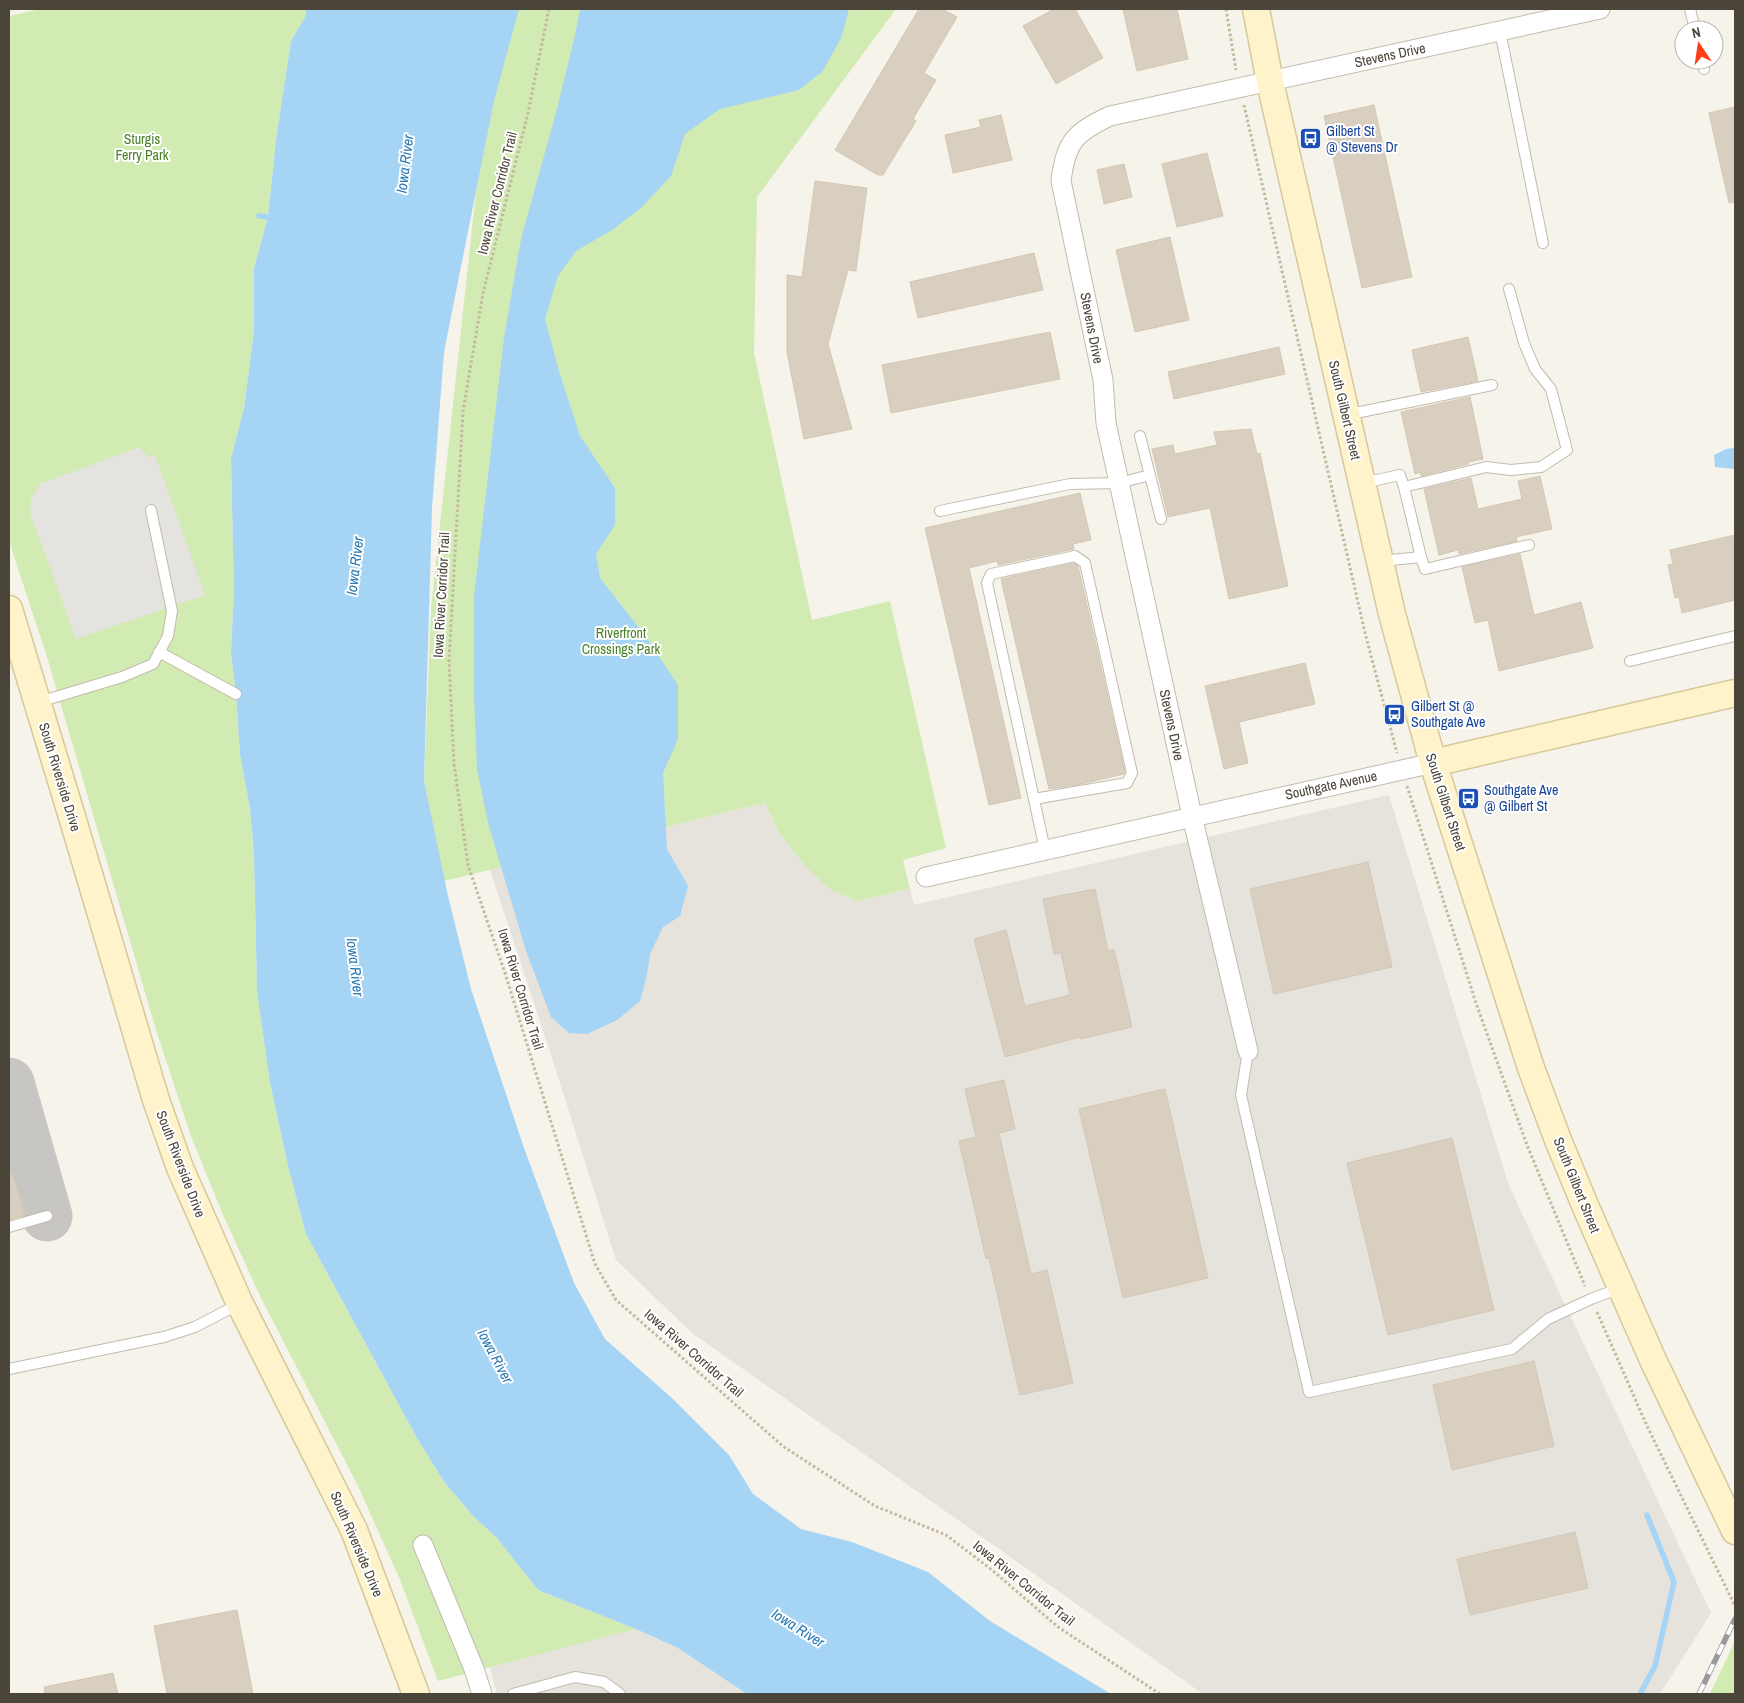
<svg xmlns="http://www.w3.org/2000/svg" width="1744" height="1703" viewBox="0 0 1744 1703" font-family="'Archivo Narrow',sans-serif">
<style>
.industrial{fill:#e6e2dc}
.green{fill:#d1ebb3}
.parking{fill:#e5e3df}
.water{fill:#a6d4f4}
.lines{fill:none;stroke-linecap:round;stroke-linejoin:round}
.stream{stroke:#a6d4f4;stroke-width:5.5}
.taxiway{stroke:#c8c6c2;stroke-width:51}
.building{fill:#d8cfc0;stroke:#d4c7b3}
.lane-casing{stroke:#c2bbad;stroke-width:12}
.street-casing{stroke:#c2bbad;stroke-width:21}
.secondary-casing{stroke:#d7c89a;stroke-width:29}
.path{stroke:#c5b79e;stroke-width:3;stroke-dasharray:2.5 2.5;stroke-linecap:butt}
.lane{stroke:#fff;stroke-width:10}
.street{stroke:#fff;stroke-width:19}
.secondary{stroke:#fff3cc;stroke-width:26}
.rail-casing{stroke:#9a9a9a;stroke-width:5.5}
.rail{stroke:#fff;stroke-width:4;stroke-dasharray:11;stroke-linecap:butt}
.labels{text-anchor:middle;stroke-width:4;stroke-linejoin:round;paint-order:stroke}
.street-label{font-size:14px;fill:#4b4438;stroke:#fff}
.transit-label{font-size:14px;fill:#164399;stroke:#fff;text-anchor:start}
.park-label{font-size:14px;fill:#498128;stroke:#fff}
.water-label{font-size:15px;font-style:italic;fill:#2a79b4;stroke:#fff}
</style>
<rect width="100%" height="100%" fill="#f6f3eb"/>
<path class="industrial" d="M1389 795 1509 1186 1711 1613 1660 1694H1203L1002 1551 692 1333 616 1260 554 1064 490 870 765 803 778 831 805 866 829 889 857 901 910 889 914 905Z
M636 1629 678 1648 747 1694H497L490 1667Z"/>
<path class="green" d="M41 9H306L305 17 291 41 276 140 268 217 254 268V331L244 408 231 459 234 592 231 652 236 694 240 755 250 808 254 854 257 991 270 1083 289 1170 306 1234 418 1440 445 1483 474 1517 497 1538 538 1590 636 1629 438 1681 401 1582 358 1486 260 1296 221 1210 192 1139 156 1030 47 657 9 541V16Z
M504 9H896L757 197 754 353 812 620 890 601 946 848 903 860 910 889 857 901 829 889 805 866 778 831 765 803 444 881 424 781 431 608 475 201Z
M1735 1641V1694H1710Z"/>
<path class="parking" d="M140 447 148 457 155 455 205 595 76 639 30 513 31 499 40 484Z"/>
<path class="water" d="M306 9H519L494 101 444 352 432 508 424 781 448 896 471 989 524 1148 574 1283 605 1339 673 1399 729 1455 753 1494 801 1529 852 1542 928 1572 990 1621 1111 1694H747L678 1648 636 1629 538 1590 497 1538 474 1517 445 1483 418 1440 306 1234 289 1170 270 1083 257 991 254 854 250 808 240 755 236 694 231 652 234 592 231 459 244 408 254 331V268L268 217 276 140 291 41 305 17Z
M580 9H849L842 36 823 71 799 90 720 109 685 134 671 176 641 208 612 230 576 251 558 276 545 319 559 371 580 436 615 488V525L596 554 600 578 647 638 678 685V739L663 773 667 849 688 886 680 916 663 927 650 954 647 975 640 1001 617 1020 587 1034 569 1033 551 1017 526 951 488 823 477 769 474 694V596L504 338 521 239 557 109 575 35Z
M1735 448V469L1715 467 1714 455 1726 449Z"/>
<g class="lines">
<path class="stream" d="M259 216 268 217
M1640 1694 1655 1666 1674 1582 1647 1515"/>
<path class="taxiway" d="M9 1083 47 1216"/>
</g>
<path class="building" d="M919 9H942L957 17 924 73 936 80 913 119 916 121 883 175H878L835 150Z
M1054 9H1075L1103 58 1056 84 1023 26Z
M1123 9H1177L1188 59 1137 71Z
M1374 105 1412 277 1362 288 1324 116Z
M1735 107V202L1729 203 1709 113Z
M1001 115 1012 160 953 173 945 135 981 127 979 120Z
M1207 153 1223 216 1177 227 1162 164Z
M1124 164 1132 197 1104 204 1097 170Z
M815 181 867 188 856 271 848 270 828 344 852 429 804 439 787 352V275L802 277Z
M1170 237 1189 320 1135 332 1116 250Z
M1034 253 1043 290 918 318 910 282Z
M1050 332 1060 379 891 413 882 365Z
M1468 337 1478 381 1421 392 1412 350Z
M1279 347 1285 374 1174 399 1168 372Z
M1470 397 1483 459 1468 462V464L1421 476 1420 472 1415 474 1401 412Z
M1251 429 1257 454 1260 453 1288 586 1229 599 1210 508 1168 517 1152 449 1173 445 1175 454 1217 445 1214 432Z
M1540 476 1552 529 1516 537 1517 541 1459 554 1458 550 1439 555 1424 489 1471 478 1478 509 1522 499 1518 481Z
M1080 493 1091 540 1073 544 1074 549 998 565 997 561 969 568 1021 798 989 805 925 528Z
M1735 535V600L1682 613 1679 597 1675 598 1668 565 1673 564 1670 550Z
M1520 554 1534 615 1581 602 1593 648 1499 671 1488 620 1475 623 1462 567Z
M1074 563 1078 566 1125 772 1124 774 1081 784 1049 789 1001 579Z
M1305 663 1315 704 1239 722 1248 763 1224 769 1205 686Z
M1368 862 1392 967 1274 994 1250 889Z
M1095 889 1108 951 1114 949 1132 1027 1081 1039 1080 1037 1005 1057 974 939 1006 930 1025 1006 1070 995 1061 953 1054 954 1043 899Z
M1004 1080 1015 1129 999 1133 1031 1274 1047 1270 1073 1383 1020 1395 989 1258 986 1259 959 1141 976 1137 965 1089Z
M1165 1089 1208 1278 1123 1298 1079 1109Z
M1452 1138 1494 1310 1388 1335 1347 1163Z
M13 1174 25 1215 9 1220V1175Z
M1534 1361 1554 1446 1452 1470 1433 1385Z
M1575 1532 1588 1588 1470 1615 1457 1559Z
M237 1610 253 1694H167L154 1626Z
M113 1673 118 1694H45L44 1687Z"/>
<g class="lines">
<defs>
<path id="lane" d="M1690 9 1695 30
M1500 31 1543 243
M1702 60 1704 69
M1346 415 1492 385
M1140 436 1161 519
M1362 483 1400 475 1404 487 1486 467 1511 470 1541 467 1567 450 1551 389 1535 369 1524 343 1509 289
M1404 487 1421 557
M940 511 1070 484 1119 483 1150 475
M1381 561 1421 557 1425 569 1529 545
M159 652 236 694
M1630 661 1735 636
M39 702 122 677 153 664 168 636 172 611 151 510
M1034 799 1127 783 1132 773 1085 563 1075 556 991 574 987 583 1045 850
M1248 1051 1241 1095 1309 1392 1512 1349 1548 1319 1591 1299 1620 1288
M9 1227 47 1216
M9 1369 164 1337 195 1327 239 1304
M513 1694 575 1677 604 1682 620 1694"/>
<path id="street" d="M926 877 1433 763
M1248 1051 1192 816 1106 423 1103 380 1061 181C1066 142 1074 133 1110 116L1600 9
M423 1545 474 1669 482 1694"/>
<path id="secondary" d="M1256 9 1270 82 1392 614 1433 763 1531 1068 1558 1140 1587 1210 1653 1360 1735 1531
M9 609 73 820 156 1100 180 1168 240 1304 354 1530 416 1694
M1433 763 1735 693"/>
</defs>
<use href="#lane" class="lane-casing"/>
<use href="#street" class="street-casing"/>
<use href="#secondary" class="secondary-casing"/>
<path class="path" d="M549 9 528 113 483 293 463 411 449 660 454 764 468 865 505 973 595 1264 616 1300 784 1447 875 1506 946 1535 992 1570 1058 1627 1160 1694
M1226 9 1236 70
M1244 105 1366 637 1397 753
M1407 786 1476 1003 1527 1145 1585 1286
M1597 1312 1647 1426 1735 1606"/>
<use href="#lane" class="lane"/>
<use href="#street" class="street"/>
<use href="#secondary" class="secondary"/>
<defs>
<path id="rail" d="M1699 1694 1735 1619"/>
</defs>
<use href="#rail" class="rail-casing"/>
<use href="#rail" class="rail"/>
</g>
<defs>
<symbol id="bus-square" viewBox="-11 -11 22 22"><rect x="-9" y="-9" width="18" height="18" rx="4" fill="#1a4fb4" stroke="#fff"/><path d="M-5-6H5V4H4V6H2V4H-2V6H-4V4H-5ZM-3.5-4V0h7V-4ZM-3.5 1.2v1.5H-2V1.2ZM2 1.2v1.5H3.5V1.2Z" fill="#fff"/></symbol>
</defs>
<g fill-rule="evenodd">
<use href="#bus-square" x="1298" y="126" width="25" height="25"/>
<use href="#bus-square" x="1382" y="702" width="25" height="25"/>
<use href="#bus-square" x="1456" y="786" width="25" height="25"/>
</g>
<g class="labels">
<g class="street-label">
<text transform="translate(1390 55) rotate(-12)" y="5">Stevens Drive</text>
<text transform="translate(497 193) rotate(-76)" y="5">Iowa River Corridor Trail</text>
<text transform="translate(1092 328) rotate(79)" y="5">Stevens Drive</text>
<text transform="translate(1345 410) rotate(77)" y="5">South Gilbert Street</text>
<text transform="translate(441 595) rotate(-87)" y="5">Iowa River Corridor Trail</text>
<text transform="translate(1172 725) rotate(78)" y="5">Stevens Drive</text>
<text transform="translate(60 777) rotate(73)" y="5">South Riverside Drive</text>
<text transform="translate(1331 785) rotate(-12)" y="5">Southgate Avenue</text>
<text transform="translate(1446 802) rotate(72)" y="5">South Gilbert Street</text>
<text transform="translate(521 989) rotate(73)" y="5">Iowa River Corridor Trail</text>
<text transform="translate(181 1164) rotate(69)" y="5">South Riverside Drive</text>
<text transform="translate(1577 1185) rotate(68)" y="5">South Gilbert Street</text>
<text transform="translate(694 1353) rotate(41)" y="5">Iowa River Corridor Trail</text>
<text transform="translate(357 1544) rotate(67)" y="5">South Riverside Drive</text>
<text transform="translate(1024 1583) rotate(39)" y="5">Iowa River Corridor Trail</text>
</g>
<g class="transit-label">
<text x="1326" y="136">Gilbert St<tspan x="1326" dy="16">@ Stevens Dr</tspan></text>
<text x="1411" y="711">Gilbert St @<tspan x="1411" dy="16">Southgate Ave</tspan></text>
<text x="1484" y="795">Southgate Ave<tspan x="1484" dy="16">@ Gilbert St</tspan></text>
</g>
<g class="park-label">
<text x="142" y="144">Sturgis<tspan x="142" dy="16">Ferry Park</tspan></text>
<text x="621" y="638">Riverfront<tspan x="621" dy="16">Crossings Park</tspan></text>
</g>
<g class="water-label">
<text transform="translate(405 164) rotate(-83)" y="5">Iowa River</text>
<text transform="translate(355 566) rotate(-83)" y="5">Iowa River</text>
<text transform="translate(355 967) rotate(83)" y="5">Iowa River</text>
<text transform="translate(495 1356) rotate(62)" y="5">Iowa River</text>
<text transform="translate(798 1628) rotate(32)" y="5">Iowa River</text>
</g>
</g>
<rect width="1744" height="1703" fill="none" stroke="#4b4438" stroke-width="20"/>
<g transform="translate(1699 45) rotate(347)"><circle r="24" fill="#ffffff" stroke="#b7b4af"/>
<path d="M0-4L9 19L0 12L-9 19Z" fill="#ff3e19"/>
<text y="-8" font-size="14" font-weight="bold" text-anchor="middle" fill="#4b4438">N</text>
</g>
</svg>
